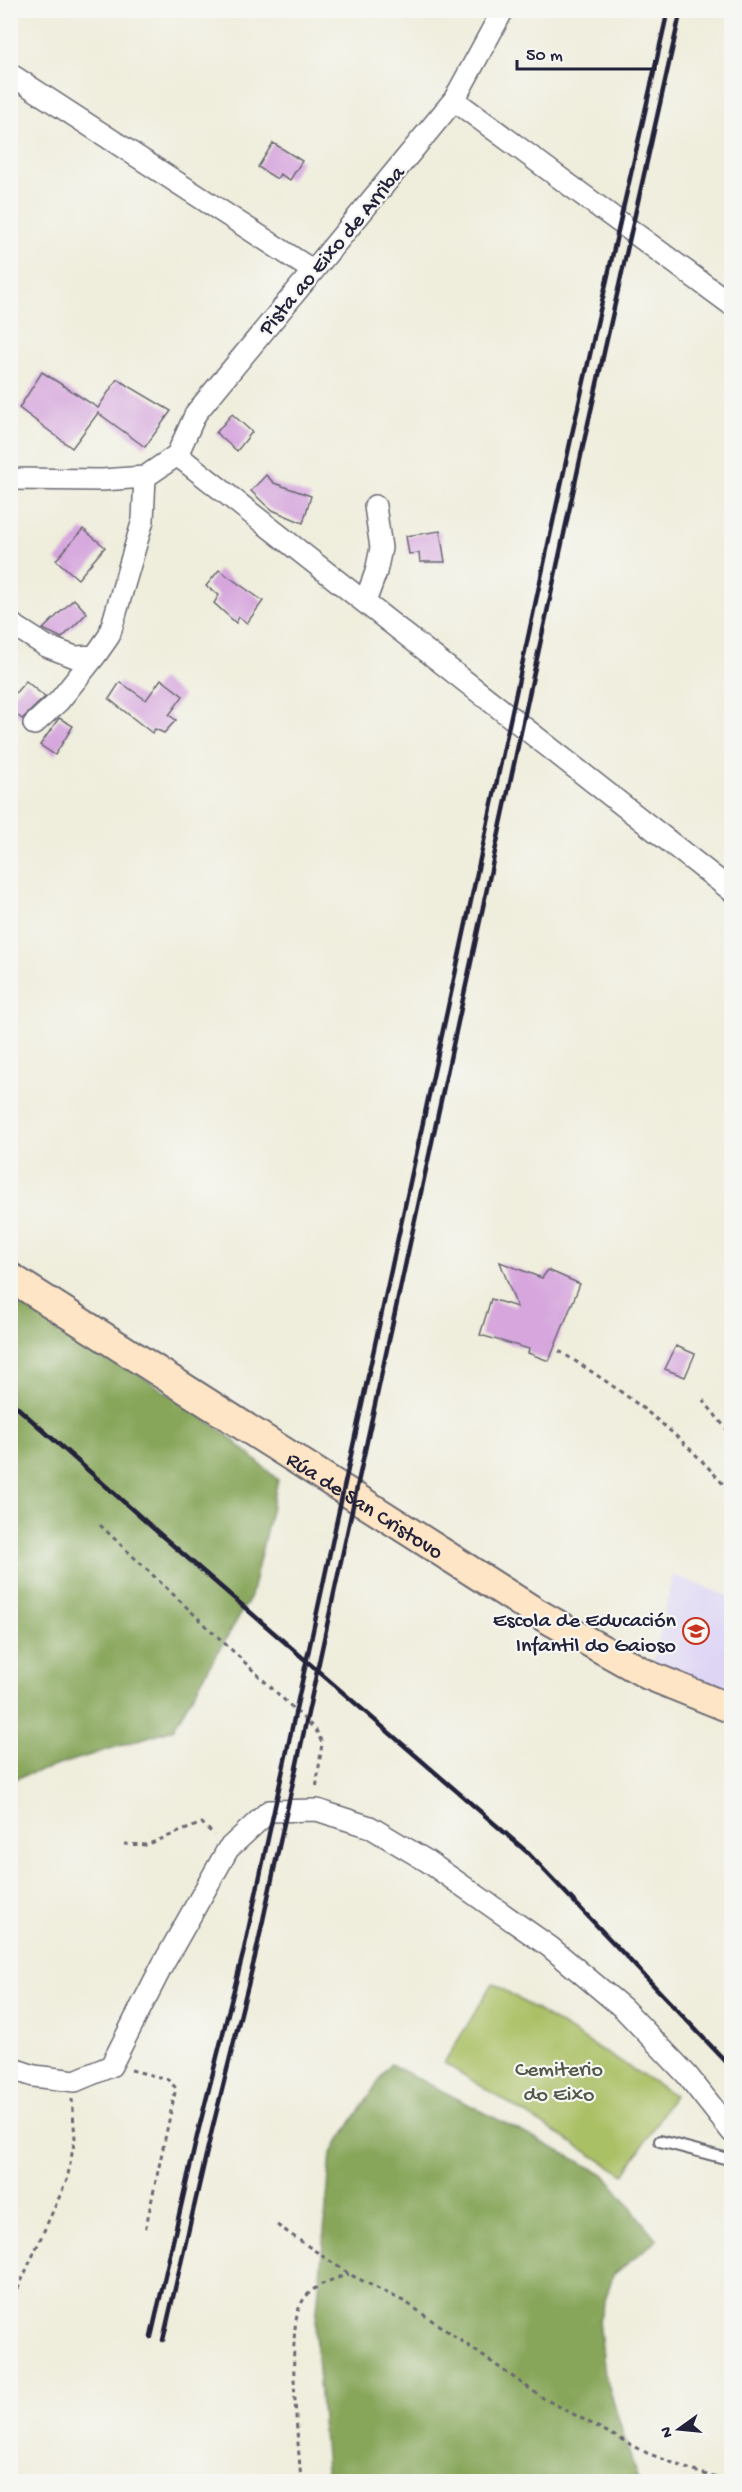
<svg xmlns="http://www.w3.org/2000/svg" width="742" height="2492" viewBox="0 0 742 2492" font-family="'Gochi Hand',sans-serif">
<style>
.built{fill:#ded5f5}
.green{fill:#aac065;stroke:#667150;stroke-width:1.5}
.forest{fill:#87a65a;stroke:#54644a;stroke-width:1.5}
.building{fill:#d6a6dd}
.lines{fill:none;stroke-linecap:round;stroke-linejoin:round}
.lane-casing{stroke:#6a6973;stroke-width:14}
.street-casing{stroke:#6a6973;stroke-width:24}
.secondary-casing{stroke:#6a6973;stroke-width:32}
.path{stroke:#6a6973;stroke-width:3;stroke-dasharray:4.5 4.5;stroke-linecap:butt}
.lane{stroke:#fff;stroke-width:10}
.street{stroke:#fff;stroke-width:21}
.secondary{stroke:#fee5c5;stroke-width:28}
.rail{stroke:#22223b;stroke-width:4.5}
.labels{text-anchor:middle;stroke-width:4.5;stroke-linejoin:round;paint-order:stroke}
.street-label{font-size:22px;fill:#22223b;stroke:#f6f6f2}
.poi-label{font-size:22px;fill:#22223b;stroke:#f6f6f2;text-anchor:end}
.park-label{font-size:22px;fill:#52594a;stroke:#f6f6f2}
</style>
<rect width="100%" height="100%" fill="#f6f6f2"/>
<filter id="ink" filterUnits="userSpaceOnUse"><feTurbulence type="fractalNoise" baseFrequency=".0167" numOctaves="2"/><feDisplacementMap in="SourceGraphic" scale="12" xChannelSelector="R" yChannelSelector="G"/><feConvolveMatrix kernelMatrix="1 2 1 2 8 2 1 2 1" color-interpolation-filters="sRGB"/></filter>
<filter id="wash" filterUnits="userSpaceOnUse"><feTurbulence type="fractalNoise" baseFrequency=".008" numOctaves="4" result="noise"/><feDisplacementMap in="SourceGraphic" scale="24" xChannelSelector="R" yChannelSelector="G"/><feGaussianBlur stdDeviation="1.35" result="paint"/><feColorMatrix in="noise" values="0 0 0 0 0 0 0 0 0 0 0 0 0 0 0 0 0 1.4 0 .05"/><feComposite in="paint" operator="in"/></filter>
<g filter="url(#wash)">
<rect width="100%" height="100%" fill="#efeddb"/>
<path class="built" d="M673 1575 731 1597V1696L652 1665Z"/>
<path class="green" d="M493 1983 674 2095 624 2175 444 2063Z"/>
<path class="forest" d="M10 1295 127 1366 224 1432 278 1480 251 1596 173 1729 11 1780Z
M390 2064 604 2174 657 2240 613 2275 599 2320 605 2375 638 2481H327L315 2333 331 2153Z"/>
<g id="blocks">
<path class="building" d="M273 143 302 161 290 180 280 174 277 179 258 167Z
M42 372 98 408 117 379 171 411 145 447 98 413 72 448 19 408Z
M232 414 252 432 237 451 216 433Z
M266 475 274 483 311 496 303 523 270 509 251 491Z
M83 529 105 547 78 579 56 560Z
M440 531 445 562H420L419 553 409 554 406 536Z
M219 570 263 601 247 623 239 617 236 623 214 603 219 595 206 586Z
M74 599 87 613 62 638 43 629Z
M161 679 183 696 169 715 176 720 164 733 155 729 152 733 109 699 120 682 146 700Z
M26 681 45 697 22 719 10 709V699Z
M59 718 73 726 55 755 40 745Z
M500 1262 542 1278 548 1270 580 1284 549 1361 528 1353 529 1349 480 1335 491 1299 517 1307Z
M676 1346 695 1354 685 1377 665 1369Z"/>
</g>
</g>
<g filter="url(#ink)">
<use href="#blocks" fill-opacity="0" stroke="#6a6973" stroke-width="1.5"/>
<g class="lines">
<defs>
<path id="lane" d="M660 2141 732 2160"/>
<path id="street" d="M10 74 312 270
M454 100 732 305
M177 455 732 891
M145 477 177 455 196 413 454 100 503 10
M10 479 102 480 145 477
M365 602 376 572 381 548 375 506
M10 623 46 646 75 657 95 656 109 636 143 520 145 477
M34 724 59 701 95 656
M10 2068 34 2076 75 2081 111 2066 162 1966 228 1849 269 1811 317 1810 370 1827 427 1861 550 1947 623 2008 687 2075 732 2132"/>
<g id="secondary">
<path id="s1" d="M10 1277 537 1613 648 1675 732 1709"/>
</g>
</defs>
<use href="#lane" class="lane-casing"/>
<use href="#street" class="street-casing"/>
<use href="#secondary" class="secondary-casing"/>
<path class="path" d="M559 1351C623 1390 685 1436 732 1495
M703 1400 732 1436
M100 1525 316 1730 322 1743 316 1790
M124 1844 146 1845 202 1823 214 1835
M131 2070 167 2079 176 2088 145 2231
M277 2225 349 2274 407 2303 543 2398 647 2453 694 2471 730 2482
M10 2306 67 2180 75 2138 72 2099
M301 2482C299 2446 285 2327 302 2302 312 2285 332 2280 349 2274"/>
<use href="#lane" class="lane"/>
<use href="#street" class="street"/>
<use href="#secondary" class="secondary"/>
<path class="rail" d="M10 1401 161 1535 527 1852 732 2068
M151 2337 198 2132 243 1954 572 434 668 10
M163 2340 211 2134 255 1957 585 437 681 10"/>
</g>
</g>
<defs>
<symbol id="school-ring" viewBox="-11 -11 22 22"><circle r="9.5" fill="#f6f6f2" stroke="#c8321e" stroke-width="1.5"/><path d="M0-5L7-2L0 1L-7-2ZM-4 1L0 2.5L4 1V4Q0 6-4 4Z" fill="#c8321e"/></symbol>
</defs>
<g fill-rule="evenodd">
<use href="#school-ring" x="681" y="1616" width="30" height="30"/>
</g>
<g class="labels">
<g class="street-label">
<text transform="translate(330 249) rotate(-50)" y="8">Pista ao Eixo de Arriba</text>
<text dy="8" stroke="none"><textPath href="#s1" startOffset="422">Rúa de San Cristovo</textPath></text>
</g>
<g class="poi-label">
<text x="676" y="1626">Escola de Educación<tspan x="676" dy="25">Infantil do Gaioso</tspan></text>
</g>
<g class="park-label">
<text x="559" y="2075">Cemiterio<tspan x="559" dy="25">do Eixo</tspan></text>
</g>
</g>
<rect width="742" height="2492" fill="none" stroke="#f6f6f2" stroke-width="36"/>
<g transform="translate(679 2429) rotate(255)" stroke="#f6f6f2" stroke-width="4.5" paint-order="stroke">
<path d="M0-4.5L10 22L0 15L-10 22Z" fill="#22223b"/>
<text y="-9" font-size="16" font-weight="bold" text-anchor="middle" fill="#22223b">N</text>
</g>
<path d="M517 60v9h138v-9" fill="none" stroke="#22223b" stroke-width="3"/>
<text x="526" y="60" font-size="18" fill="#22223b" stroke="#f6f6f2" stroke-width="4.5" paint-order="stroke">50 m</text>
</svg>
